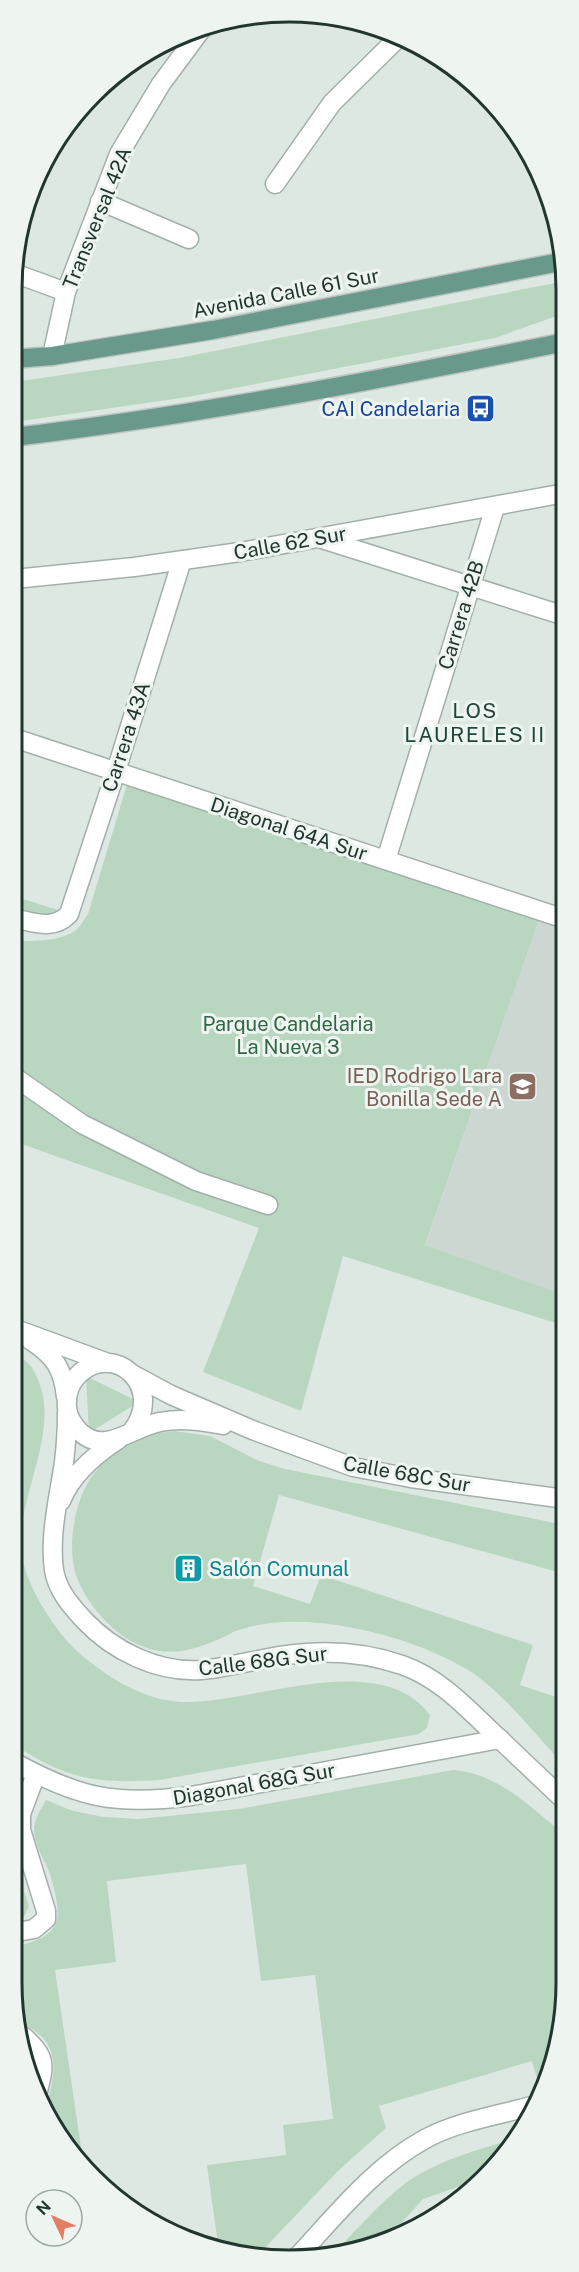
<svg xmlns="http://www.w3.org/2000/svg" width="579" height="2272" viewBox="0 0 579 2272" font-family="'Public Sans',sans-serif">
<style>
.built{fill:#cdd7d2}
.green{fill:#b9d7c0}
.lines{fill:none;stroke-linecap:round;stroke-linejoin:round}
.minor-casing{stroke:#a2afaa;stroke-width:21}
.tertiary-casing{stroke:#a2afaa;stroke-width:21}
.primary-casing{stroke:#bdc3c1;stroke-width:21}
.minor{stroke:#fff;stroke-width:18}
.tertiary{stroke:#fff;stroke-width:18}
.primary{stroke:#68998a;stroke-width:18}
.labels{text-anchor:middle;stroke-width:6;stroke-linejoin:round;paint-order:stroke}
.street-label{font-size:20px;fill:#223630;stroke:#eef5f1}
.transit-label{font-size:20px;fill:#164399;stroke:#eef5f1;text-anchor:end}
.park-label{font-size:20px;fill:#316844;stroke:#eef5f1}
.education-label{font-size:20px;fill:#785e54;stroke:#eef5f1;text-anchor:end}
.culture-label{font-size:20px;fill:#0d838f;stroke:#eef5f1;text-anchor:start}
.neighbourhood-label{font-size:21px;letter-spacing:1.5px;fill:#20453b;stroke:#eef5f1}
.rim{fill:none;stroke:#223630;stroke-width:3}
</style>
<rect width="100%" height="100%" fill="#dee8e3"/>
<path class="built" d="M539 920 565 928V1295L425 1246Z"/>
<path class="green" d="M565 281V313L495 338 188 397 14 422V382L179 358Z
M128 781 539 920 425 1245 565 1295V1326L343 1256 301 1411 203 1372 259 1228 13 1141V941C33 941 60 942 76 930 81 926 84 919 88 914Z
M14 896 58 910 53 916 46 917 14 908Z
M13 1351C21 1357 31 1364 35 1373 64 1428 17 1493 21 1550 24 1583 54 1630 78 1652 107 1677 144 1701 183 1702 251 1704 380 1647 430 1715L427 1728 419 1734 159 1780C97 1784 64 1779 12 1743Z
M86 1376 139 1402 89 1433Z
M174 1431 210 1436 259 1461 285 1469 565 1525V1574L279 1495 253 1586 310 1604 321 1575 533 1645 520 1685 565 1700V1766C534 1734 500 1687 461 1666 403 1634 306 1609 242 1629 233 1631 225 1637 217 1640 184 1654 158 1658 126 1638 106 1625 84 1599 76 1575 67 1547 74 1504 90 1479 101 1462 121 1447 138 1438 148 1433 163 1433 174 1431Z
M453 1770C498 1773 531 1808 565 1835V2019L545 2076 537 2078 532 2061 379 2106 386 2128 339 2170 257 2256 218 2245 207 2165 286 2155 283 2125 333 2119 315 1975 261 1981 246 1864 107 1881 116 1962 55 1970 84 2168 81 2166 46 2110C51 2085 61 2061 44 2039 37 2031 25 2026 20 2018 11 2005 12 1965 12 1949 25 1943 44 1941 53 1928 63 1916 54 1888 50 1874 45 1860 34 1845 34 1830 34 1819 41 1809 46 1800L73 1811 104 1817 138 1819 239 1809Z
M12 1837 18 1873 29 1906 22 1921 12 1925Z
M514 2139 478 2180 423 2199 388 2238 362 2250 334 2253C356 2230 378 2205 403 2185 432 2162 479 2149 514 2139Z"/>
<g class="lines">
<defs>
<path id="minor" d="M275 184 332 103 399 37
M100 201 189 239
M14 273 66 292
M52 356 66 292 119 154 161 84 201 30
M322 539 565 616
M14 579 134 567 240 552 565 493
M14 738 565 919
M386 860 495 507
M13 918C34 922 53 931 69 914L116 771 182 560
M13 1076 82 1124 196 1181 268 1205
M12 1761C78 1798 116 1806 191 1796L500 1739
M12 1933 34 1929 46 1919V1911L21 1830V1814L36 1774
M23 2036C47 2058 45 2064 37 2095"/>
<path id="tertiary" d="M13 1328 108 1363
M30 1340C55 1356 63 1369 66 1397
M132 1374 171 1395 255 1431 353 1467 411 1478 565 1499
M67 1412C67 1429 66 1446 64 1462 59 1497 49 1535 54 1570 57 1590 71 1606 84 1620 113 1651 158 1673 201 1670 233 1667 264 1657 295 1654 332 1650 367 1653 402 1665 437 1677 463 1704 489 1729 514 1753 540 1777 565 1801
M132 1431C166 1387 114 1340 78 1375 69 1384 66 1396 67 1408 68 1417 73 1425 80 1432 105 1456 134 1426 160 1422 182 1418 202 1421 223 1425
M61 1501C71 1475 96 1454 119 1439
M297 2257C337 2214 374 2167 425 2139 458 2121 500 2115 535 2105"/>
<path id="primary" d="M14 359 52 356 213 330 565 261
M14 437C199 415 382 379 565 342"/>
</defs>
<use href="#minor" class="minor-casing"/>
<use href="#tertiary" class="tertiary-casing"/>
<use href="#primary" class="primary-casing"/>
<use href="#minor" class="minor"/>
<use href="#tertiary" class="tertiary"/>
<use href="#primary" class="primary"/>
</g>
<defs>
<symbol id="bus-square" viewBox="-11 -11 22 22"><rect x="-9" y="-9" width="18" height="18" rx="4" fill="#1a4fb4" stroke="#eef5f1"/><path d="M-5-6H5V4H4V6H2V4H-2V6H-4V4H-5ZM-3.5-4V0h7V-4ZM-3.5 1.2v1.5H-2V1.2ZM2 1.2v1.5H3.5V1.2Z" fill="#fff"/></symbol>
<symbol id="school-square" viewBox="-11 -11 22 22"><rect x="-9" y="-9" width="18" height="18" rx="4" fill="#8d6e63" stroke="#eef5f1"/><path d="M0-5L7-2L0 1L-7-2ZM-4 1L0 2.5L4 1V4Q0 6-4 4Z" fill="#fff"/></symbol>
<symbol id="building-square" viewBox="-11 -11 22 22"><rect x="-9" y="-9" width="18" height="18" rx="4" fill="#0f9aa8" stroke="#eef5f1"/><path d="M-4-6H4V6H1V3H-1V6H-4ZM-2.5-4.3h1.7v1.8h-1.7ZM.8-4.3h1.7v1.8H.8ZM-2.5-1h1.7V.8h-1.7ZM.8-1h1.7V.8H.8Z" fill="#fff"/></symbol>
</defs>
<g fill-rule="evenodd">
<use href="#bus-square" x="464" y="392" width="33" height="33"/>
<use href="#school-square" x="506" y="1070" width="33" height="33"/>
<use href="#building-square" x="172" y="1552" width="33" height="33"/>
</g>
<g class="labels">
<g class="street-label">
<text transform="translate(97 218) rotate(-68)" y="7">Transversal 42A</text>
<text transform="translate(286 293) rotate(-11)" y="7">Avenida Calle 61 Sur</text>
<text transform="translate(290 543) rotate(-10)" y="7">Calle 62 Sur</text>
<text transform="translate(461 615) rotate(-73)" y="7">Carrera 42B</text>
<text transform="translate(126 737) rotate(-72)" y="7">Carrera 43A</text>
<text transform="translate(289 829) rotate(18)" y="7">Diagonal 64A Sur</text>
<text transform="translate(407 1474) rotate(10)" y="7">Calle 68C Sur</text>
<text transform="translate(263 1661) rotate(-7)" y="7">Calle 68G Sur</text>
<text transform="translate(254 1784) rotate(-10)" y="7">Diagonal 68G Sur</text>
</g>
<g class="transit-label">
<text x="460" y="416">CAI Candelaria</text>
</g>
<g class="park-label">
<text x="288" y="1031">Parque Candelaria<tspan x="288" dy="23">La Nueva 3</tspan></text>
</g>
<g class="education-label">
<text x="502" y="1083">IED Rodrigo Lara<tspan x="502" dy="23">Bonilla Sede A</tspan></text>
</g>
<g class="culture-label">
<text x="209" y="1576">Salón Comunal</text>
</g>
<g class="neighbourhood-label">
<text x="475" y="718">LOS<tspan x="475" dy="24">LAURELES II</tspan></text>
</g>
</g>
<path d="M0 0H579V2272H0ZM289 22H289A267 267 0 0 1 556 289V1983A267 267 0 0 1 289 2250H289A267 267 0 0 1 22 1983V289A267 267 0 0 1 289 22Z" fill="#eef5f1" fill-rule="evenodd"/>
<path class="rim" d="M289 22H289A267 267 0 0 1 556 289V1983A267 267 0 0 1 289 2250H289A267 267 0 0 1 22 1983V289A267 267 0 0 1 289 22Z"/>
<g transform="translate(54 2218) rotate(314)"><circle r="28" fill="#eef5f1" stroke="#9ca9a4" stroke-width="1.5"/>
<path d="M0-4.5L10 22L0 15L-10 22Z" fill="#e17e63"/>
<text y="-9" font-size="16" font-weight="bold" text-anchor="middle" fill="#223630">N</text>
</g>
</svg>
